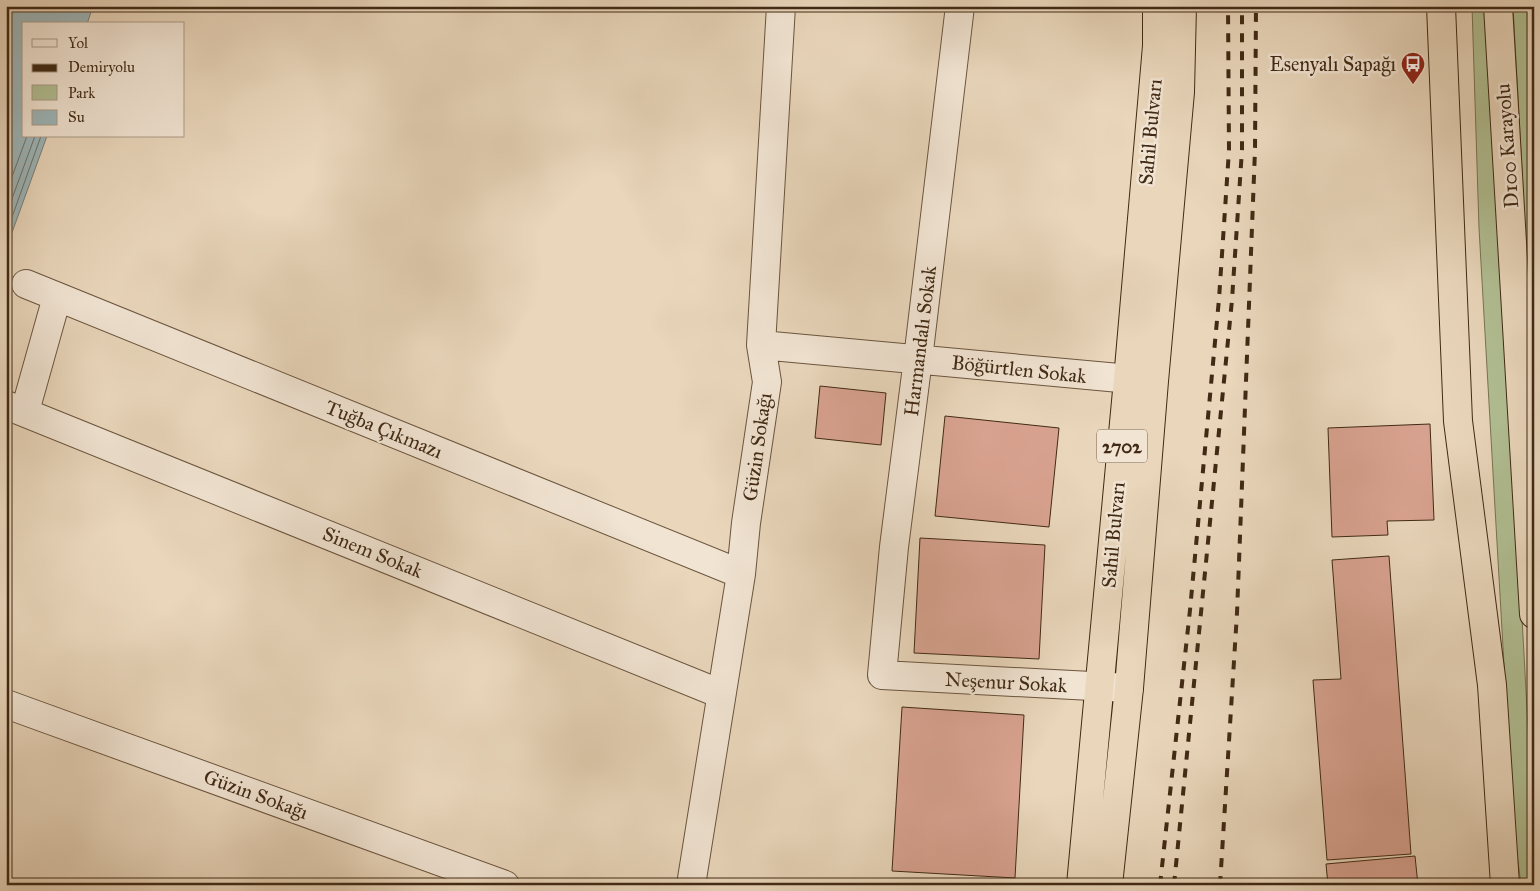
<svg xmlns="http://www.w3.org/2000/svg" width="1540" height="891" viewBox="0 0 1540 891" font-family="'IM FELL Great Primer',serif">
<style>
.green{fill:#b1bf93;stroke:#797454}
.water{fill:#9cb6ba;stroke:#787e78}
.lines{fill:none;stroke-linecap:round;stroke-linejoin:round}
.shore{stroke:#6e7068;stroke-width:1}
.building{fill:#d8a290;stroke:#412a15}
.minor-casing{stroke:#6b553e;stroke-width:30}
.highway-casing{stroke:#412a15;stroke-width:30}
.minor{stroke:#f1e4d3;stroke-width:28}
.highway{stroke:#e9d6bb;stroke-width:28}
.rail{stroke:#412a15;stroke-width:4;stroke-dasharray:9 9;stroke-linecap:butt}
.labels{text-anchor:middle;stroke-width:5;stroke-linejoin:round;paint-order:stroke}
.shield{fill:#f1e4d3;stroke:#76624e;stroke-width:1}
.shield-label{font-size:19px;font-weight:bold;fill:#412a15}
.poi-label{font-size:20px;fill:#412a15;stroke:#f1e4d3;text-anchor:end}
.street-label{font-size:20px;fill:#412a15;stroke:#f1e4d3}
</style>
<rect width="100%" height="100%" fill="#e9d6bb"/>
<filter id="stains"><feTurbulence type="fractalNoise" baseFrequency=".004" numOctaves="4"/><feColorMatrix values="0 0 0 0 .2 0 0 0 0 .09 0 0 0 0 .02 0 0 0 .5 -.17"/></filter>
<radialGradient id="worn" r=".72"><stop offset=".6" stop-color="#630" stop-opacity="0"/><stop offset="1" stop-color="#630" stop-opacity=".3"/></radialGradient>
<path class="green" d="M1472 6H1486L1522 618 1534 837V885H1521L1513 822 1479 228Z
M1513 6H1530L1534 57V390Z"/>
<path class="water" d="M6 6H93L87 24H24V136H47L6 249Z"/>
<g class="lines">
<path class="shore" d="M6 193 27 136
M6 215 35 136
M6 234 41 136"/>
</g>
<path class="building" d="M820 386 886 393 881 445 815 438Z
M945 416 1059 428 1049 527 935 516Z
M1430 424 1434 520 1387 521 1388 535 1332 537 1328 428Z
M920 538 1045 545 1039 659 914 653Z
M1389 556 1411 854 1327 860 1313 680 1341 679 1332 560Z
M902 707 1024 715 1015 878 892 871Z
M1415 856 1418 885H1328L1326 864Z
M912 880 1003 885H912Z"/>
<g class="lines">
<defs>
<path id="minor" d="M960 6 918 359 894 547 882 675 1129 688
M26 284 741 574
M761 345 1152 381
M6 405 721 694
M25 411 57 297
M6 704 505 885
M691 885 741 574 746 523 767 382 761 345 781 6"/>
<path id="highway" d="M1441 6 1458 421 1492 685 1505 885
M1498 6 1534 614
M1081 885 1128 380 1157 46V6
M1108 885 1129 688 1154 381 1180 92 1182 6"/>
</defs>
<use href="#minor" class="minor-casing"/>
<use href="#highway" class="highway-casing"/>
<use href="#minor" class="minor"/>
<use href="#highway" class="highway"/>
<path class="rail" d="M1160 885 1190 610 1219 299 1229 150 1228 6
M1174 885 1232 300 1242 150V6
M1220 885 1237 613 1255 150 1256 6"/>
</g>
<defs>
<symbol id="bus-pin" viewBox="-11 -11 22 30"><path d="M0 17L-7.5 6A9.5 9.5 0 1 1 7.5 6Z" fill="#8f2418" stroke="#f1e4d3"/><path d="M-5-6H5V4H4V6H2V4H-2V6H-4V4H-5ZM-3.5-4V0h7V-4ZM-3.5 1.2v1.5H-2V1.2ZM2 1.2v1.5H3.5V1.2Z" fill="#fff"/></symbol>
</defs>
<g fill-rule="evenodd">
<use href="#bus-pin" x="1399" y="50" width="28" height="38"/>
</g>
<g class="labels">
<rect class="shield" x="1097" y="429.5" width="50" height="33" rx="4"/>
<g class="shield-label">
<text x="1122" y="453">2702</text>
</g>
<g class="poi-label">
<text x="1396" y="71">Esenyalı Sapağı</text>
</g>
<g class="street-label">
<text transform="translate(1150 132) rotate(-85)" y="7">Sahil Bulvarı</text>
<text transform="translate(1507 146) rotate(-94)" y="7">D100 Karayolu</text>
<text transform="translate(920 341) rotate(-83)" y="7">Harmandalı Sokak</text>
<text transform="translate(1019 369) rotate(6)" y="7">Böğürtlen Sokak</text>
<text transform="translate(384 429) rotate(22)" y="7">Tuğba Çıkmazı</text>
<text transform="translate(757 447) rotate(-82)" y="7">Güzin Sokağı</text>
<text transform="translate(1113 535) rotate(-85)" y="7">Sahil Bulvarı</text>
<text transform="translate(373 552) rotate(22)" y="7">Sinem Sokak</text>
<text transform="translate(1006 682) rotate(3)" y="7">Neşenur Sokak</text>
<text transform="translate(256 794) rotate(20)" y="7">Güzin Sokağı</text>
</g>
</g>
<rect width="1540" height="891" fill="none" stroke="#e9d6bb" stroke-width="25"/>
<rect x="8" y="8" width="1525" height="876" fill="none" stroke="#412a15" stroke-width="2.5"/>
<rect x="12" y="12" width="1515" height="866" fill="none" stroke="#412a15"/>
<rect x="22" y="22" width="162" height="115" fill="#f1e4d3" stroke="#ab9a87"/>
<rect x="32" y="39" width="25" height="8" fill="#f1e4d3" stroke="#ab9a87"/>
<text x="68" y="48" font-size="15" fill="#412a15">Yol</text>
<rect x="32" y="64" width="25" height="8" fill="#412a15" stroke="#ab9a87"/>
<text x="68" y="72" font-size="15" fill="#412a15">Demiryolu</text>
<rect x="32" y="85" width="25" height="15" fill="#b1bf93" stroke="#ab9a87"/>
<text x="68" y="98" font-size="15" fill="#412a15">Park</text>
<rect x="32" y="110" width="25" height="15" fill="#9cb6ba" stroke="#ab9a87"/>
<text x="68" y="122" font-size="15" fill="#412a15">Su</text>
<rect width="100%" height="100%" filter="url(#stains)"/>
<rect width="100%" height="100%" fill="url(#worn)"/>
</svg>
